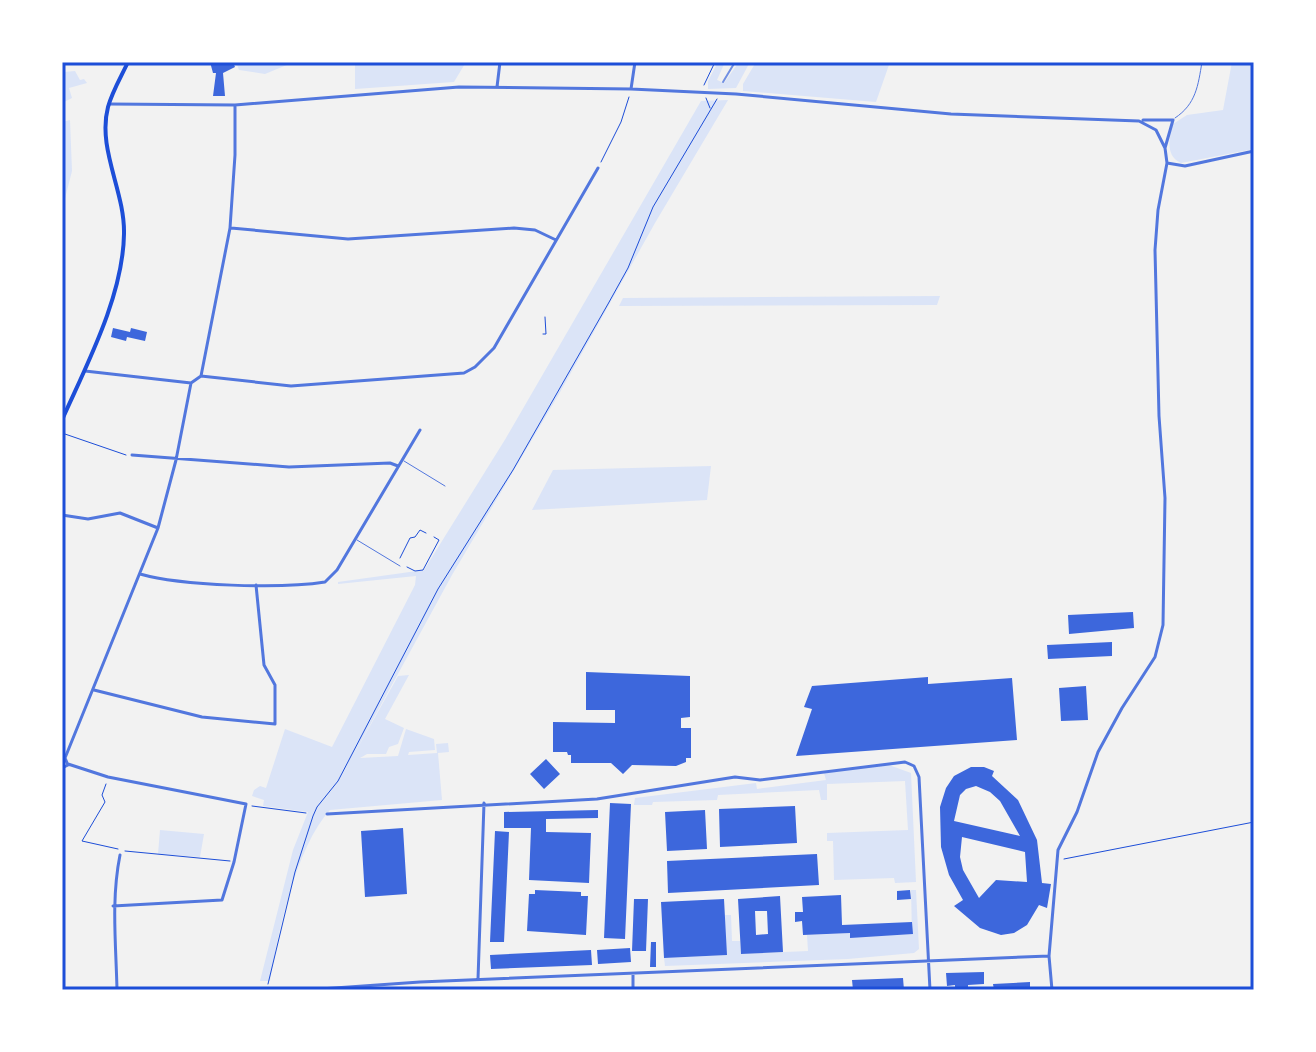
<svg xmlns="http://www.w3.org/2000/svg" width="1316" height="1052" viewBox="0 0 1316 1052" font-family="Cabin,sans-serif">
<style>
.green{fill:#dbe4f7}
.building{fill:#3d67dc;fill-rule:evenodd}
.lines{fill:none;stroke-linecap:round;stroke-linejoin:round}
.path{stroke:#1d4ed8;stroke-width:1}
.service{stroke:#5277de;stroke-width:1}
.minor{stroke:#5277de;stroke-width:3}
.secondary{stroke:#1d4ed8;stroke-width:4}
.rail{stroke:#7290e2;stroke-width:2}
.neatline{fill:none;stroke:#1d4ed8;stroke-width:3}
</style>
<rect width="100%" height="100%" fill="#f2f2f2"/>
<path class="green" d="M236 62H294L265 74 239 70Z
M355 62H466L454 82 355 89Z
M718 62H725L717 80 724 83 739 62H750L736 88 708 89V81Z
M756 62H890L876 102 743 91V84Z
M1232 62H1254V149L1181 163C1165 156 1169 138 1173 124L1187 115 1223 110Z
M62 68 64 72 75 71 80 80 84 79 87 83 69 88 72 98 62 103Z
M728 100 655 223 559 394 452 575 352 758 398 676 409 675 385 719 404 728 398 744 389 747 386 754H367L360 758 398 756 406 729 434 739 435 750 409 752 408 755 437 753 436 744 448 743 449 752 438 753 442 800 330 810C296 847 278 932 270 981H260L293 850 308 812 263 806 264 800 252 796 254 790 260 786 266 788 285 729 332 747 415 585 416 576 338 584V582L424 570 506 438 701 101Z
M70 120 72 171 62 210V122Z
M940 296 937 305 619 306 623 298Z
M711 466 707 500 532 510 553 470Z
M889 765 911 773 916 882 895 883 894 878 834 880 833 841H827V833L908 830 905 781 827 784V800H821L819 790 718 795 717 800 653 802 652 805H634L635 798 756 783 757 789 826 780 824 773Z
M160 830 204 834 200 857 158 854Z
M911 890H916L919 949 914 953 848 959 665 966 664 958 726 955 725 915H731L732 941H740L741 954 808 951 807 935 850 933 851 937 912 934Z"/>
<path class="building" d="M210 62H233L235 67 223 73 225 96H213L216 73H213Z
M113 328 130 332 131 328 147 332 145 341 127 337 126 341 111 337Z
M1133 612 1134 628 1069 634 1068 615Z
M1112 642V656L1048 659 1047 645Z
M586 672 690 676V717L681 718V728H691V758H686V762L676 766 632 765 623 774 611 763H571V755H568L567 752H553V722L615 723V710H586Z
M928 677V684L1012 678 1017 740 796 756 812 709 804 707 812 686Z
M1086 686 1088 720 1061 721 1059 688Z
M546 759 560 774 544 789 530 774Z
M971 767H984L994 771 992 776 1018 800 1037 840 1042 883 1051 884 1047 908 1039 905 1027 925 1014 933 1001 935 980 928 954 906 963 900 949 875 941 847 940 807 946 788 954 776ZM976 786 990 792 1000 801 1020 836 954 821 960 795 966 789ZM962 837 1025 852 1027 882 996 880 979 898 963 870 960 857Z
M610 803 631 804 625 939 604 938Z
M795 806 797 843 720 847 719 809Z
M598 810V818L546 819V832L591 833 589 883 529 880 531 828H504V812Z
M705 810 707 849 667 851 665 812Z
M403 828 407 894 365 897 361 831Z
M495 831 509 832 504 942H490Z
M817 854 819 885 668 893 667 861Z
M535 890 581 892V896H588L586 935 527 931 529 894H535Z
M910 890 911 899 897 900V891Z
M841 895 842 925 912 922 913 934 850 938V933L803 935 802 921 795 922V912H803L802 897Z
M780 896 783 952 741 954 738 899ZM755 911H767L768 934 756 935Z
M634 899H648L646 951H632Z
M724 899 727 955 664 958 661 902Z
M651 942H656V967H650Z
M630 948 631 962 598 964 597 950Z
M591 950 592 965 491 969 490 955Z
M984 972V984L968 985V990H955V985L947 986 946 973Z
M903 978 904 990H853L852 980Z
M1030 982V990H994L993 984Z"/>
<g class="lines">
<path class="path" d="M704 85 715 62
M706 98 710 108
M601 162 621 122 629 97
M543 334H546L545 317
M62 433 126 455
M400 558 410 538 415 537 420 530 426 533
M407 567 415 571 423 570 439 540 434 537
M106 784 102 795 105 802 82 841 118 849
M252 806 306 813
M125 851 230 861
M1064 859 1254 822
M268 984 295 872 313 816 317 807 338 781 438 589 513 470 608 304 628 268 653 207 717 99"/>
<path class="service" d="M1175 118C1196 104 1198 86 1202 62
M404 461 445 486
M357 540 400 566"/>
<path class="minor" d="M497 87 500 62
M631 89 635 62
M109 104 235 105 459 87 631 89 736 94 951 114 1139 121 1156 130 1165 148
M1167 163 1185 166 1254 151
M231 228 348 239 514 228 535 230 556 240
M85 371 191 383
M201 376 291 386 464 373 475 367 494 348 598 168
M132 455 289 467 390 463 398 466
M62 515 88 519 120 513 158 528
M140 574C182 586 281 589 325 582L337 570 420 430
M94 690 202 717 275 724V685L264 665 256 585
M68 764 108 777 246 804 234 862 222 900 113 906
M62 768 68 765 65 758 158 528 176 460 191 383 201 376 230 228 235 155V105
M327 814 597 799 735 777 760 780 905 762 914 766 919 777 930 990
M478 979 484 803
M117 990C116 944 111 900 120 855
M260 990H268
M306 990 420 982 1049 956
M633 990V975
M1052 990 1049 956 1058 850 1077 812 1098 752 1122 708 1155 657 1163 625 1165 498 1159 416 1155 250 1158 210 1167 163 1165 148 1173 120H1143"/>
<path class="secondary" d="M62 420C87 364 123 296 124 234 125 191 97 149 108 107 112 92 121 77 128 62"/>
<path class="rail" d="M723 82 735 62"/>
</g>
<rect width="1316" height="1052" fill="none" stroke="#ffffff" stroke-width="128"/>
<rect x="64" y="64" width="1188" height="924" class="neatline"/>
</svg>
